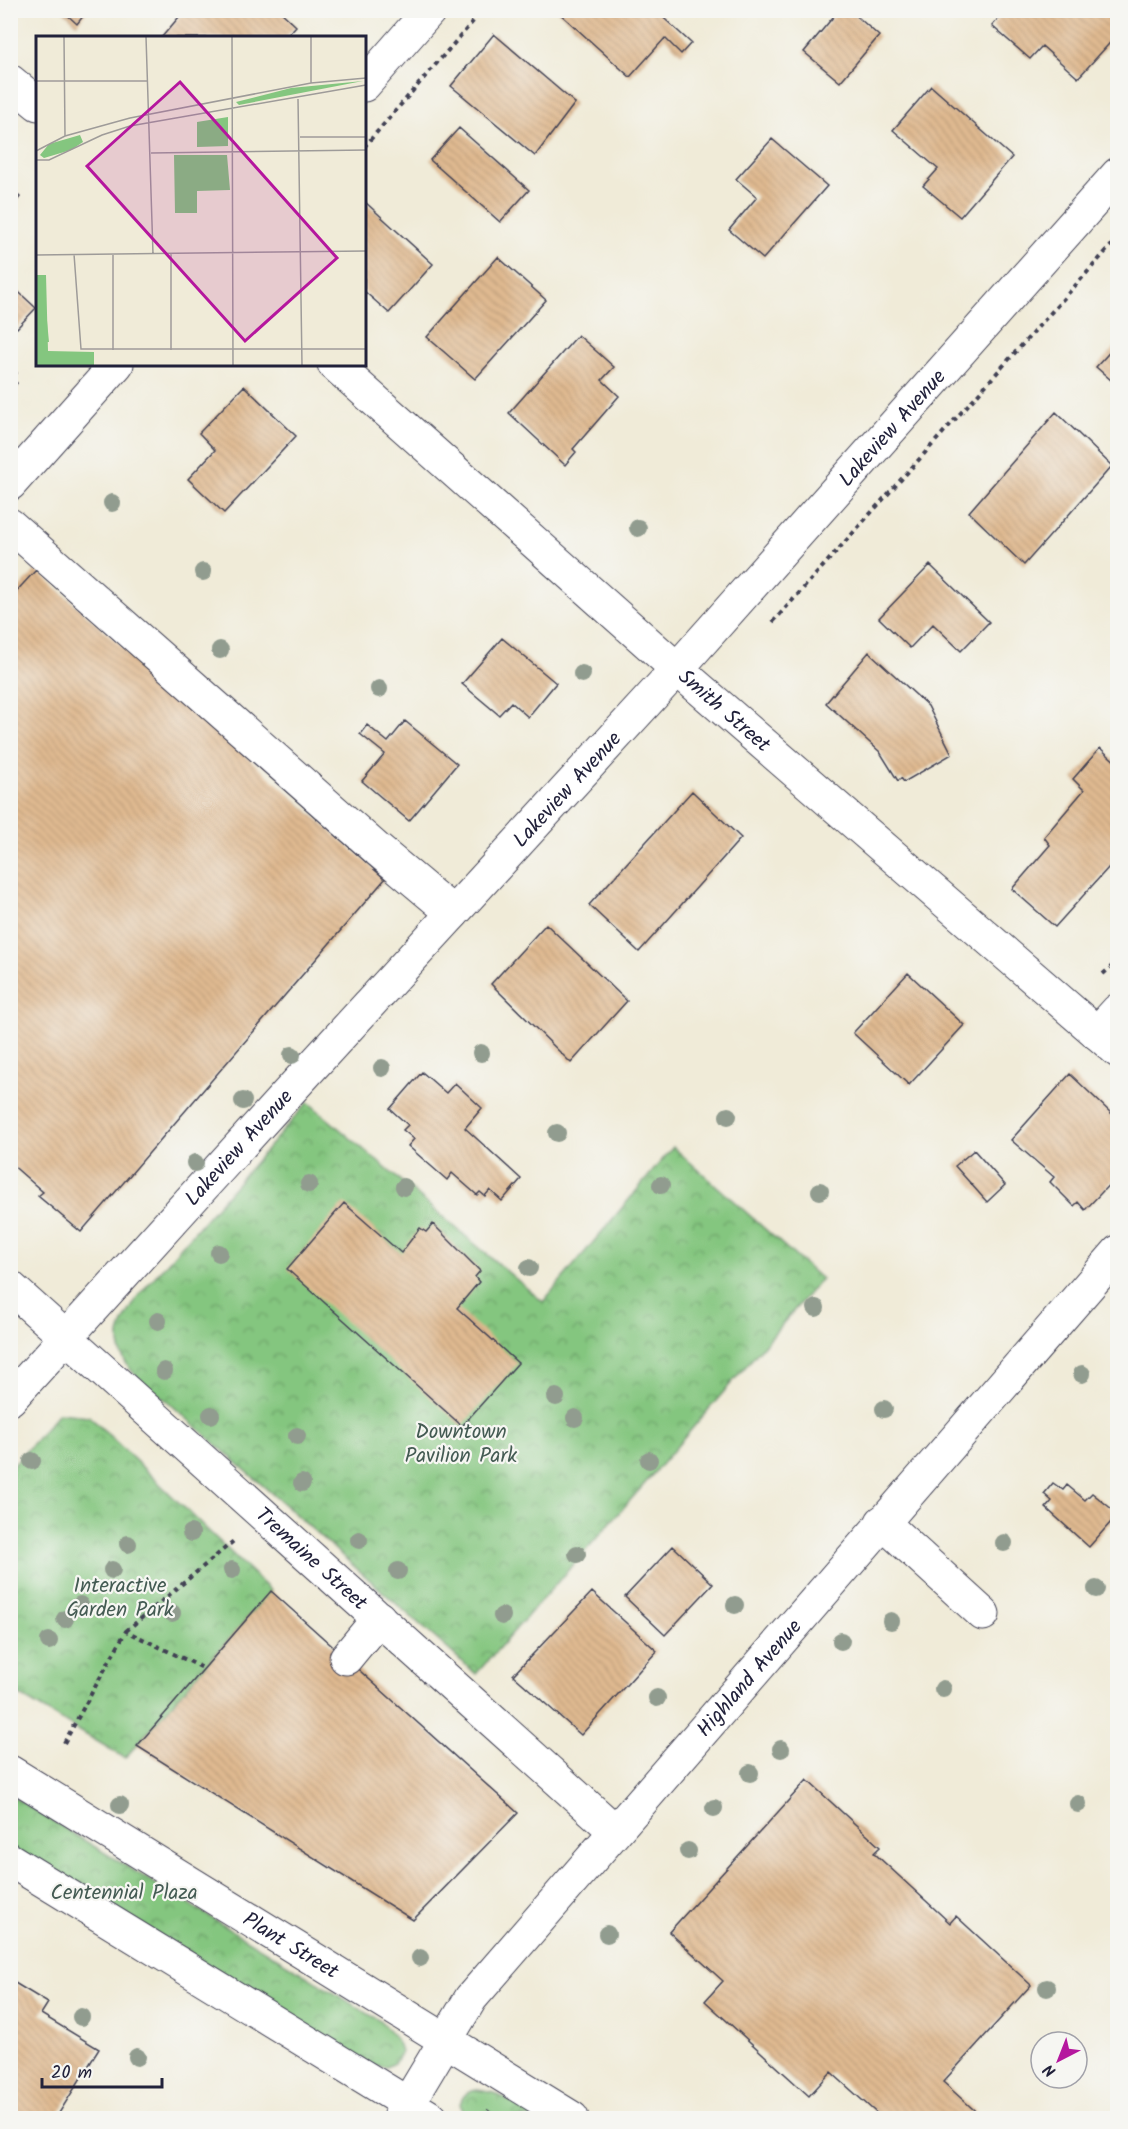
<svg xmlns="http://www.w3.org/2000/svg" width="1128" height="2129" viewBox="0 0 1128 2129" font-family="Kalam,sans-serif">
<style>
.park{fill:url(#park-crowns);stroke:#53745d;stroke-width:1.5}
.building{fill:url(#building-back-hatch)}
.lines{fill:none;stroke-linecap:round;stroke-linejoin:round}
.minor-casing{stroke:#414053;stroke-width:35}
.major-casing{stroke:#414053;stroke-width:35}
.path{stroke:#414053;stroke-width:4;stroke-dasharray:4.5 4.5;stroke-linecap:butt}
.minor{stroke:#fff;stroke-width:33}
.major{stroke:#fff;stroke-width:33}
.tree{fill:#919c8f}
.labels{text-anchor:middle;stroke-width:4.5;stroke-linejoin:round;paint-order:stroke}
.street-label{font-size:21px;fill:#22223b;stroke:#f6f6f2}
.park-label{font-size:21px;fill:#445b53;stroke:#f6f6f2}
.inset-road{fill:none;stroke:#9e9b99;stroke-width:1.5}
.view{fill:#b5179e;fill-opacity:0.15;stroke:#b5179e;stroke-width:3}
.inset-edge{fill:none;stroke:#22223b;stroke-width:3}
</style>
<defs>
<pattern id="park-crowns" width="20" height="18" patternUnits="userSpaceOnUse" patternTransform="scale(1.5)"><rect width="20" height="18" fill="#84c67f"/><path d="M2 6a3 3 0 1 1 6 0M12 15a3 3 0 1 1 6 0" fill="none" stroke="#6ca069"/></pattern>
<pattern id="building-back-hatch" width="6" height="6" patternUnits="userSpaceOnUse" patternTransform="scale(1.5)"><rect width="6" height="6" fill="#dfb990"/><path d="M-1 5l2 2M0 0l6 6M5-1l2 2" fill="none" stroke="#bf9f7d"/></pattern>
</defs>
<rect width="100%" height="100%" fill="#f6f6f2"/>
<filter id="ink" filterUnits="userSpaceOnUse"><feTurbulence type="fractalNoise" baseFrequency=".0167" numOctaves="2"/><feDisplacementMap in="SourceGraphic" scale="12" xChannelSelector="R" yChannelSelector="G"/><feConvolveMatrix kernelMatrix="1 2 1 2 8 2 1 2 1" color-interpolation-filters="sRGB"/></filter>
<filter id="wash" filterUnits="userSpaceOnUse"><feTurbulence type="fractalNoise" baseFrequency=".008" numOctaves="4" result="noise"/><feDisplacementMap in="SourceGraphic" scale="24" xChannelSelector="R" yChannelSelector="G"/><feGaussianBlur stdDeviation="1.35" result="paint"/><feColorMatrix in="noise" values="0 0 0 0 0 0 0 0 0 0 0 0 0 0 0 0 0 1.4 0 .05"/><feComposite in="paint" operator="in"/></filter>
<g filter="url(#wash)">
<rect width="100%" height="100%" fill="#f0ebd8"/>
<path class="park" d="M308 1102 543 1302 673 1147 821 1279 641 1488 476 1674 167 1401C146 1384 116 1366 119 1335 120 1324 133 1306 138 1296Z
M59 1413 89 1416 271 1591 125 1758 11 1690V1468Z
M10 1795 377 2019C388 2029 398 2037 401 2052L394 2063 386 2067 370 2065 11 1848Z
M478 2090 495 2093 540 2118H466L460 2104C463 2094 468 2091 478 2090Z"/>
<g id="blocks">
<path class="building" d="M62 10H88L77 24Z
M185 10H279L296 26 285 38H161Z
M556 10H655L691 43 681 54 665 38 630 77Z
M839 10H850L879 36 840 82 804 52Z
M1006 10H1118V34L1078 78 1042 46 1030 59 992 26Z
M494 34 575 103 535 156 451 86Z
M931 86 1012 157 960 217 923 186 938 169 893 130Z
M459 128 529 190 500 222 430 160Z
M772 139 827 186 763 259 729 230 757 197 736 179Z
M10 188 20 197 10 209Z
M364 201 433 264 389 313 364 291Z
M498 257 546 300 475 379 427 337Z
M10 284 36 308 17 328 10 322Z
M578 335 614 367 602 380 619 396 573 449 576 452 565 465 509 413Z
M1118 343V386L1096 367Z
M10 367 17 373 12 379 17 383 10 391Z
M244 386 296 436 224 513 188 479 215 450 199 433Z
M1056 412 1112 466 1024 565 969 512Z
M930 565 989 622 961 651 933 624 910 648 879 618Z
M36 570 385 879 81 1232 38 1196 43 1192 10 1163V598Z
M502 638 556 683 528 717 511 702 499 715 462 684Z
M869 652 928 706 952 754 904 782 901 778 898 781 880 752 826 703Z
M405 721 457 764 409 821 362 781 385 754 360 734 367 725 388 742Z
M1100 748 1118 764V857L1055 927 1012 889 1050 845 1044 837 1084 790 1073 779Z
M692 791 741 838 639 952 589 905Z
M546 924 627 1001 571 1063 491 984Z
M908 973 964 1025 909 1085 853 1033Z
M422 1072 446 1093 455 1083 482 1108 465 1128 521 1179 502 1201 490 1190 485 1196 480 1192 477 1195 452 1173 447 1180 408 1146 414 1139 403 1130 408 1125 390 1109Z
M1070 1074 1112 1114 1114 1112 1118 1115V1175L1085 1210 1078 1202 1074 1206 1050 1182 1054 1177 1011 1140Z
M974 1150 1005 1185 987 1202 955 1166Z
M344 1203 401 1253 420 1228 426 1232 433 1224 480 1271 475 1277 479 1282 457 1308 518 1363 462 1426 287 1269Z
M1053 1483 1063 1490 1067 1485 1085 1500 1092 1493 1118 1514 1089 1547 1046 1508 1052 1501 1044 1494Z
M673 1546 713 1584 665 1635 625 1597Z
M271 1591 518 1813 413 1920 137 1746Z
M592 1592 657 1651 581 1735 513 1675Z
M807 1780 880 1847 874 1853 950 1923 956 1916 1031 1985 943 2082 983 2118H882L831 2072 809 2096 705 2001 723 1981 669 1932Z
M10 1980 48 2003 41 2014 99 2049 56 2118H10Z"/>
</g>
</g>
<g filter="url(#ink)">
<use href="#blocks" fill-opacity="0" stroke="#414053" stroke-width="1.5"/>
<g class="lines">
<defs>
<g id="minor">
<path d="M10 81 38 104"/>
<path d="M364 85 430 10"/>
<path id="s1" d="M334 364 677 669 1118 1051"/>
<path d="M10 484 117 364"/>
<path d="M10 525 378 850 453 913"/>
<path d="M1097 1033 1118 1010"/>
<path id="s2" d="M10 1287 615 1831"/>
<path id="s3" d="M10 1399 286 1095 677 669 1118 174"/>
<path d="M882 1522 983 1614"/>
<path d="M346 1658 379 1618"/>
<path id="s4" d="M399 2118 471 1998 1118 1252"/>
</g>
<g id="major">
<path id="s5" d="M10 1772 572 2118"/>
<path d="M10 1860 431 2118"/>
</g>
</defs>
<use href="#minor" class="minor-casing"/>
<use href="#major" class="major-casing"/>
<path class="path" d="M364 147 483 10
M773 622 1118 238
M1103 974 1118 961
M126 1631 236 1539
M64 1743 126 1631 203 1668
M483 2118 489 2110"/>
<use href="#minor" class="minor"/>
<use href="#major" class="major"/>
</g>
<g class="tree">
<circle cx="112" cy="503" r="9"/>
<circle cx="638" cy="528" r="9"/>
<circle cx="203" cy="572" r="9"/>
<circle cx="220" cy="650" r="9"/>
<circle cx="582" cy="674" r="9"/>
<circle cx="379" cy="689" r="9"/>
<circle cx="481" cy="1053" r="9"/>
<circle cx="292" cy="1055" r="9"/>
<circle cx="382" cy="1068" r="9"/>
<circle cx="243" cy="1101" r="9"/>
<circle cx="728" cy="1116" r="9"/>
<circle cx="557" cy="1133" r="9"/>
<circle cx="195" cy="1163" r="9"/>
<circle cx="309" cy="1184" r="9"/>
<circle cx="661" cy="1185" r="9"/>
<circle cx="404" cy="1187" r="9"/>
<circle cx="820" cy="1191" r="9"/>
<circle cx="219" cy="1253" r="9"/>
<circle cx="529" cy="1268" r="9"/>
<circle cx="816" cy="1308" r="9"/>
<circle cx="158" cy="1321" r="9"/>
<circle cx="164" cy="1371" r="9"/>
<circle cx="1082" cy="1374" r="9"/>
<circle cx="556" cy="1397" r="9"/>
<circle cx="884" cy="1409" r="9"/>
<circle cx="211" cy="1415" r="9"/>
<circle cx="575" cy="1418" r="9"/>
<circle cx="297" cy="1436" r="9"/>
<circle cx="649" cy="1460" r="9"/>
<circle cx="32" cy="1461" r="9"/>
<circle cx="302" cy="1483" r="9"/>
<circle cx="191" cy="1533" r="9"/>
<circle cx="359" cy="1540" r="9"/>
<circle cx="1004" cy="1543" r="9"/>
<circle cx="128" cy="1544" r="9"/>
<circle cx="577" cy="1554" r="9"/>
<circle cx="112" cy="1570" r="9"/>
<circle cx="232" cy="1570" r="9"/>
<circle cx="398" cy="1571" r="9"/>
<circle cx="1096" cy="1589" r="9"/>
<circle cx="80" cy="1605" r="9"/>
<circle cx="735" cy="1605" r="9"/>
<circle cx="172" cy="1613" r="9"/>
<circle cx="502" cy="1616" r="9"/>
<circle cx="65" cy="1619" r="9"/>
<circle cx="891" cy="1621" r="9"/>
<circle cx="49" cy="1641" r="9"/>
<circle cx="841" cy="1641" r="9"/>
<circle cx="943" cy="1689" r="9"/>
<circle cx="657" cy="1698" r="9"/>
<circle cx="781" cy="1749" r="9"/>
<circle cx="750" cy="1773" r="9"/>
<circle cx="1078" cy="1804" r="9"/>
<circle cx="120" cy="1805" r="9"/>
<circle cx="714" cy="1808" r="9"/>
<circle cx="688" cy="1851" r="9"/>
<circle cx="607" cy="1934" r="9"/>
<circle cx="420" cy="1958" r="9"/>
<circle cx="1047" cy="1988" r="9"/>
<circle cx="81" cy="2017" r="9"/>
<circle cx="137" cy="2057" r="9"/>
</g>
</g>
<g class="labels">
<g class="street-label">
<text dy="7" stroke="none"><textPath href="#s3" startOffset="1312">Lakeview Avenue</textPath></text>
<text dy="7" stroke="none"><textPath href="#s1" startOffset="522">Smith Street</textPath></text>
<text dy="7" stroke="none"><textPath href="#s3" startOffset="826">Lakeview Avenue</textPath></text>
<text dy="7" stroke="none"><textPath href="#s3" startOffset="340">Lakeview Avenue</textPath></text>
<text dy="7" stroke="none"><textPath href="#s2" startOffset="406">Tremaine Street</textPath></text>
<text dy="7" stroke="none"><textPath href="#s4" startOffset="564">Highland Avenue</textPath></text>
<text dy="7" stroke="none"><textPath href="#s5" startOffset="330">Plant Street</textPath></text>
</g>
<g class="park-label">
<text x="461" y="1438">Downtown<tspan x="461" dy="24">Pavilion Park</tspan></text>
<text x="120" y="1592">Interactive<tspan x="120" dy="24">Garden Park</tspan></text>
<text x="124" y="1899">Centennial Plaza</text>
</g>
</g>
<g transform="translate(36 36)">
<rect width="330" height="330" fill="#f0ebd8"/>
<path d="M327 45 203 69 200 66 255 52ZM192 81V110L161 111V86ZM44 99 47 106 35 114 8 122 4 119 13 108ZM138 119H191L194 154 161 155V177H139ZM0 239H10L12 315 58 316V329H0Z" fill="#84c67f"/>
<path d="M0 263 11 285 13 306H0Z" fill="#84c67f"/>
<path class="inset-road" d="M28 1 29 100M110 1 117 218M196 1 197 329M275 1V47M0 45H111M262 63 266 329M264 101H330M0 115 29 100 94 82 275 47 330 42M115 117 330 114M0 124H13L66 99 94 90 330 49M38 218 45 313H330M135 218V314M0 219 330 215M77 314V218"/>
<path class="view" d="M144 46 301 222 209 305 51 130Z"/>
<rect width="330" height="330" class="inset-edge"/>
</g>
<rect width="1128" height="2129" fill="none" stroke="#f6f6f2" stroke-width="36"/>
<g transform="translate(1059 2060) rotate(222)"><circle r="28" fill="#f6f6f2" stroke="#a1a1a9" stroke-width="1.5"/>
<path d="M0-4.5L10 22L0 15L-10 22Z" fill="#b5179e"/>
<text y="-9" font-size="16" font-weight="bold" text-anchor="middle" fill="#22223b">N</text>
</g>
<path d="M42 2078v9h120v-9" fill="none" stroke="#22223b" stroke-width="3"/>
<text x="51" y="2078" font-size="18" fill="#22223b" stroke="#f6f6f2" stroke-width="4.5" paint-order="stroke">20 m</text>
</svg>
